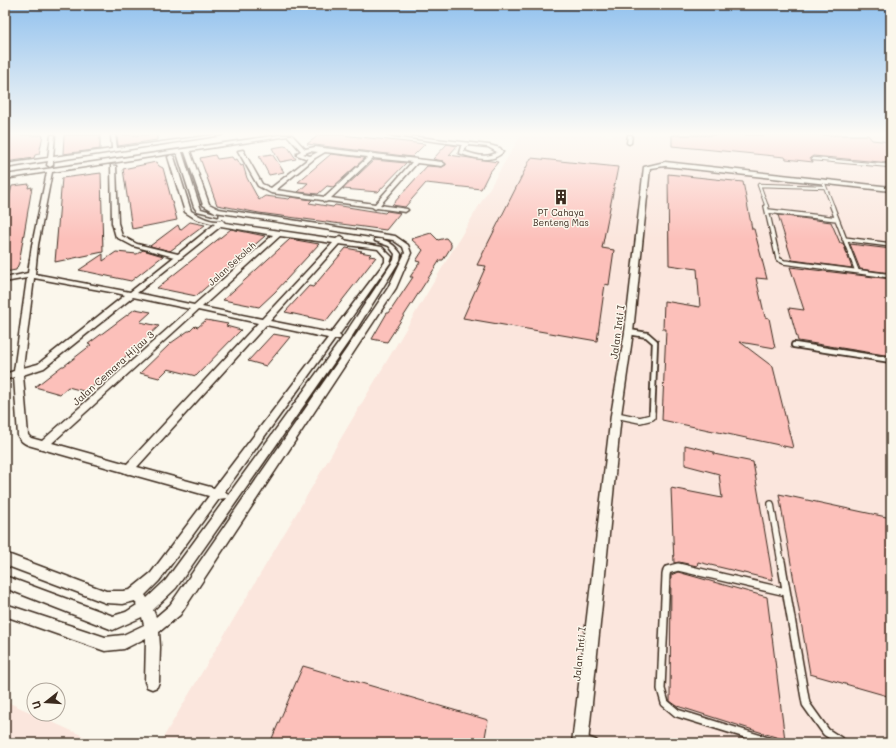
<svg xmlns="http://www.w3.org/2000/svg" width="896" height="748" viewBox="0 0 896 748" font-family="Mali,sans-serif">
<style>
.built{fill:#fbe6dd}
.building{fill:#fcc0ba;stroke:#3b2a1e}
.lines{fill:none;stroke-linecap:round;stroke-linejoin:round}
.lane-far4-casing{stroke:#3b2a1e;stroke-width:4.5}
.lane-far3-casing{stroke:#3b2a1e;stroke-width:6}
.lane-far2-casing{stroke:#3b2a1e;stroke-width:8}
.lane-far1-casing{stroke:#3b2a1e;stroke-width:8}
.lane-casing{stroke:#3b2a1e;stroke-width:10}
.street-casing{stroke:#3b2a1e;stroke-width:3}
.lane-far4{stroke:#fbf7ec;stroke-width:2.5}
.lane-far3{stroke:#fbf7ec;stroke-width:3.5}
.lane-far2{stroke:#fbf7ec;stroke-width:4.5}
.lane-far1{stroke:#fbf7ec;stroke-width:5.5}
.lane{stroke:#fbf7ec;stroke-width:7}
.street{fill:#fbf7ec;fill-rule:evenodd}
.labels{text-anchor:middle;stroke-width:3;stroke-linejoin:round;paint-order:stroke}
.far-poi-label{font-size:9px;fill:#3b2a1e;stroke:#fbf7ec}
.far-street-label{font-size:9px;fill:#3b2a1e;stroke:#fbf7ec}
.street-label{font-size:10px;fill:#3b2a1e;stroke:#fbf7ec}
</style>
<rect width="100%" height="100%" fill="#fbf7ec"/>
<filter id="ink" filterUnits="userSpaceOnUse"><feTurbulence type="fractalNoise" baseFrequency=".025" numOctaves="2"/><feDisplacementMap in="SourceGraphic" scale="8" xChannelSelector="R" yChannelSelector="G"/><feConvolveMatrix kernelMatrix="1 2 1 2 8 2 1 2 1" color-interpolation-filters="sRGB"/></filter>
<g filter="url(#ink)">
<path class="built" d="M521 135H891V743H160Z
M5 701 99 743H5Z"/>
<path class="building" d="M9 135H43L39 154 35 155 34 158 5 162V151Z
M64 135H100V149L63 154Z
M117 135H157V140L118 146Z
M319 135H342L425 144 412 157 307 144Z
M672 135H868L872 140 891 142V163L813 156 810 158 813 162 786 159 785 157 672 146Z
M447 144 457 146 449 155 498 162 489 173 481 189 426 183 405 207 392 205 427 166 442 167 446 165V164L443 161 433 159Z
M284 146 288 147 296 159 280 162 272 148Z
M272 154 284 172 269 175 259 156Z
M331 154 365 158 333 187 327 186 318 194 298 192 308 183 298 182Z
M215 155 217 159 232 157 234 160 237 159 241 166 243 165 247 178 259 200 265 196 289 199 291 197 312 200 309 203 333 207 335 205 385 213 387 211 400 213 386 230 259 213 217 205 200 158Z
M531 158 618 167 602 248 614 250 609 285 605 284 597 341 463 318 486 266 477 265Z
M374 160 406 163 378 192 343 189Z
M156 162 159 166 163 168 177 220 132 229 123 169Z
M101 173 103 252 55 262 62 178Z
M668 174 743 182 752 229H754L767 279 756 278 765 317 769 318 775 348 740 342 773 367 793 448 662 420 666 329H663L664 301 700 307 697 269 669 265Z
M29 184 28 188 32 187 19 263 16 270 5 272V212L12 186Z
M778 215 831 222 840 243H843L852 268 792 260Z
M190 222 205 225 170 251 150 246 178 225 180 230Z
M231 229 265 236 196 296 157 288Z
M431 233 438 240 446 238 451 244V247L443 260H440L387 342 372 339 387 313H389L413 277H410L420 262 416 261 423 250 411 239Z
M290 239 319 244 275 292 259 307 223 300Z
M850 244 891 249V273L860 269Z
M346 248 362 251 360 252 371 254 369 256 376 257 326 321 285 312 309 286 313 287Z
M143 250 163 256 131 281 79 270 103 254V261L116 252 137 254Z
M790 267 891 279V356L798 341 789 308 804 310Z
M135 309 151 312 140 322 159 326 87 392 68 387 60 394 35 387 62 366H64L91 345 88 344Z
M206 320 228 324 226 326 241 330 196 376 168 369 159 378 140 373 171 343 188 331H190L195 326 198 327Z
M273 334 290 337 266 366 248 361Z
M685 445 714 452V454L753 462 773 580 698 562 697 566 679 562 674 563 671 488 722 498 719 474 685 465Z
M779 494 891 518V697L810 674Z
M678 572 767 597 785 740 677 706 670 701 671 575Z
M303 666 488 720 484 743H270Z"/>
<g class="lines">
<defs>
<path id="lane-far4" d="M813 159 891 166
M824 184 833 207
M767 207 759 185 825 187"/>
<path id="lane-far3" d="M766 206 778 259 784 262 891 276
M832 206 857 271
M768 211 837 219
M844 239 891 245"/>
<path id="lane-far2" d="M629 332 647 335 655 342 652 414
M794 345 891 360"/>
<path id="lane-far1" d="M616 415 640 420 652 417V413
M771 504 781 562"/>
<path id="lane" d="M781 561 806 704 826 732 843 743
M582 739 594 743
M774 743 677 713 665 703 661 689 666 575 667 570 678 567 786 592"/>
<path id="street" d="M51 135H55L53 157 112 149 111 135H115L117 148 213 135H222L53 161V165L50 167 47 165 48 161 5 168V164L48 158Z
M279 135H292L305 149 315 147 442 162 445 164 442 166 417 163 380 205 407 209 408 210 405 212 377 208 375 209 372 207 328 201 325 202 322 200 271 193 258 186 238 151 243 150 262 184 271 188 308 159 297 155V153L301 151 288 136 190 151 209 204 219 209 395 236 408 245 411 253 396 288 180 615 159 632 160 647 159 682 157 687 152 689 147 687 145 682 146 638 124 649 105 651 5 616V604L105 637 123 635 144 625 142 617 113 630 5 588V576L113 616 126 612 137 605 135 601 123 604 106 603 5 565V553L106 591H123L130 590 151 573 209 496 130 474H128L123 472 28 445C23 443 20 440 18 436L14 377 5 380V374L14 371 27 278 5 282V278L28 273 32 245 47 172 5 179V175ZM310 151 318 152 310 156 303 154ZM182 152H185L203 205 215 212 393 240 403 247 405 253 388 288 374 309 170 605 156 617 153 610 176 588 349 341 400 260 401 254C395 245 386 238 375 239V241L389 246 395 254 394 260 343 337 226 498 228 495 225 491 335 339H340L341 337 339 335 390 263 392 257 382 247 343 240 344 238 341 236 336 239 225 223 222 220C213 224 199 216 191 211L174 157 171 155 168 157 185 212 196 219 215 224 178 254 137 244 122 236 118 223 116 166 111 165 112 223 116 237 133 246 174 257 130 292 35 274 38 245 52 172 177 153 194 207 197 211 218 216V214L201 209 200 207ZM325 152 368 157 325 197 276 190 315 158ZM373 158 412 162 375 204 331 198ZM221 226 273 235 194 305 137 293ZM280 236 333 243 262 319 202 307ZM339 244 378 249 385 257V262L331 333 270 321ZM34 278 116 293 125 295 38 364 23 368ZM133 297 190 309 42 441 31 438 28 435 23 375 44 368ZM198 310 258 323 127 464 52 443ZM266 325 328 338 214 488 137 467ZM226 498 166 580 147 598 145 595 159 581 219 499Z
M388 135H400L489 145 500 148 503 152C492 164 472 158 459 153L461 146 462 145ZM469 145 488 147 497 152C488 159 474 155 464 151L465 147Z
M628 135H632L631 143 629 144 627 143Z
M665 162 891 187V191L665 166 650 168 633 332 621 415 588 743H572L611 415 625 332 644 167Z"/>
</defs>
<use href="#lane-far4" class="lane-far4-casing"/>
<use href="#lane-far3" class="lane-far3-casing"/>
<use href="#lane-far2" class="lane-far2-casing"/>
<use href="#lane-far1" class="lane-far1-casing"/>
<use href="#lane" class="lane-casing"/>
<use href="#street" class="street-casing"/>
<use href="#lane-far4" class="lane-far4"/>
<use href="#lane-far3" class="lane-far3"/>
<use href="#lane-far2" class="lane-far2"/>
<use href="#lane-far1" class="lane-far1"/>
<use href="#lane" class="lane"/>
<use href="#street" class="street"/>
</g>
</g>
<linearGradient id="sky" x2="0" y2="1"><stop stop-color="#91c1ee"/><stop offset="0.56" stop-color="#fdfbf6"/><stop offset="1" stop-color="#fdfbf6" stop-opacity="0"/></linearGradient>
<rect width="896" height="239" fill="url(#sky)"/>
<defs>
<symbol id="building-bare" viewBox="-9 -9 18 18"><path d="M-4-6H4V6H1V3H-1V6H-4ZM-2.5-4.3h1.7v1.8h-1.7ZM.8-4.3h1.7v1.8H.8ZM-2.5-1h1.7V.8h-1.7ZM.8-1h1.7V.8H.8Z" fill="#3b2a1e" stroke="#fbf7ec" stroke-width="2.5" paint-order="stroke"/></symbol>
</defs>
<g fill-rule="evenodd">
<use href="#building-bare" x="550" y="186" width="22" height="22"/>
</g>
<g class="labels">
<g class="far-poi-label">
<text x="561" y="216">PT Cahaya<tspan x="561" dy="10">Benteng Mas</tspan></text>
</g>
<g class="far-street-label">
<text transform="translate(232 264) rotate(-42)" y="3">Jalan Sekolah</text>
</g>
<g class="street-label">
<text transform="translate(617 332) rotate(-82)" y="4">Jalan Inti I</text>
<text transform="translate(113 368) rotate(-42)" y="4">Jalan Cemara Hijau 3</text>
<text transform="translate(579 654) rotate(-84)" y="4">Jalan Inti I</text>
</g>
</g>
<rect width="896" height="748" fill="none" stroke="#fbf7ec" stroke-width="20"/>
<rect x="10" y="10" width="876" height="728" fill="none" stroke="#3b2a1e" stroke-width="1.5" filter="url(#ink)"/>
<g transform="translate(46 702) rotate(253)"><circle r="19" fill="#fbf7ec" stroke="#aea59a"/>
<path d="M0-3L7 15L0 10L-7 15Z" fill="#3b2a1e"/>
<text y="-6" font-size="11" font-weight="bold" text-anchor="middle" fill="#3b2a1e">U</text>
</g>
</svg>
